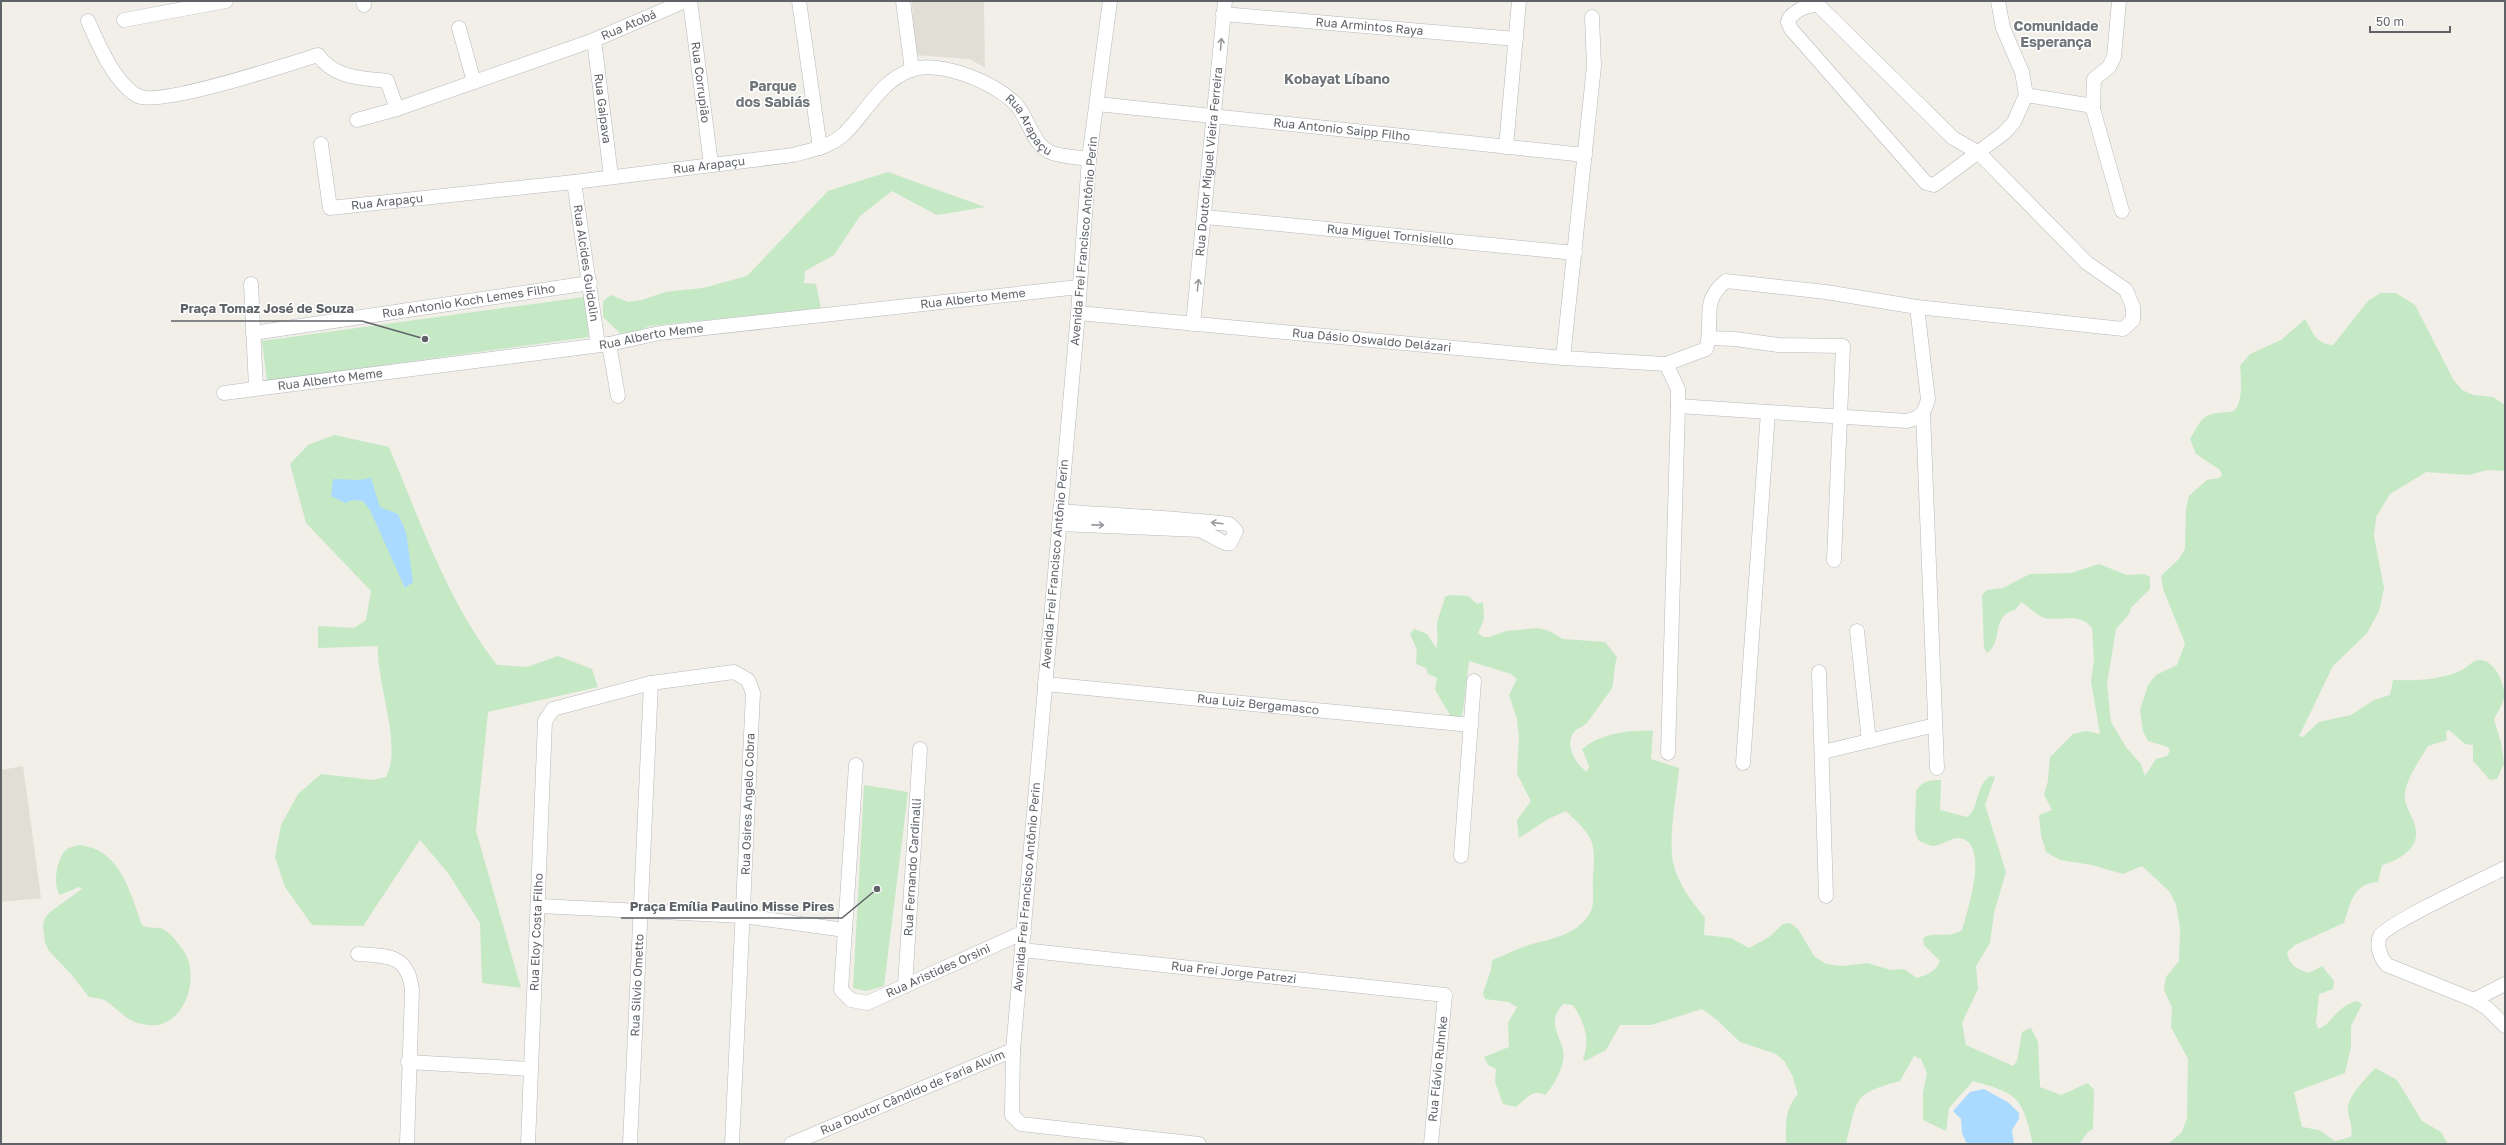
<svg xmlns="http://www.w3.org/2000/svg" width="2506" height="1145" viewBox="0 0 2506 1145" font-family="'Golos Text',sans-serif">
<style>
.education{fill:#e1ded6}
.green{fill:#c5e8c5}
.water{fill:#aadaff}
.lines{fill:none;stroke-linecap:round;stroke-linejoin:round}
.minor-casing{stroke:#b5b8bc;stroke-width:15}
.minor{stroke:#fff;stroke-width:14}
.oneway{stroke:#979a9d}
.labels{text-anchor:middle;stroke-width:3;stroke-linejoin:round;paint-order:stroke}
.street-label{font-size:12px;fill:#5f6368;stroke:#fff}
.quarter-label{font-size:14px;font-weight:bold;fill:#70757a;stroke:#fff}
.leader{fill:none;stroke:#5f6368;stroke-width:1.5}
.callout-dot{fill:#5f6368;stroke:#fff;stroke-width:1.5}
.callout-label{font-size:13px;text-anchor:middle;font-weight:bold;fill:#5f6368;stroke:#fff;stroke-width:3;stroke-linejoin:round;paint-order:stroke}
</style>
<rect width="100%" height="100%" fill="#f1efe8"/>
<path class="education" d="M912 1H984L985 68 970 59 915 55Z
M23 766 41 898 1 902V770Z"/>
<path class="green" d="M888 172 985 207 937 215 892 191 860 216 834 255 805 271 804 283 816 284 821 308 650 326 624 337 603 317V301L611 295 628 302 642 300 665 292 703 288 747 276 828 191Z
M2381 293H2396L2415 305 2453 379 2462 390 2473 395 2493 397 2505 405V471L2487 470 2469 475 2426 472 2390 494 2376 517 2374 536 2384 588 2379 611 2367 633 2333 666 2299 736 2303 737 2319 722 2351 715 2374 700 2390 695 2393 680C2414 681 2443 680 2462 670 2468 667 2473 659 2481 660 2495 661 2506 685 2504 698 2502 705 2497 713 2494 720L2501 742 2504 764 2497 779 2490 780 2473 761V745L2465 744 2449 730 2446 732 2447 740 2428 746C2420 760 2407 777 2405 793 2403 808 2415 817 2416 831 2418 850 2397 861 2382 865L2378 882C2353 883 2351 903 2344 923L2295 945 2287 952C2289 965 2296 969 2309 973L2322 966 2334 981 2333 989 2319 994 2316 1023 2318 1029C2334 1023 2334 1007 2357 1001L2362 1004 2351 1026V1047L2345 1073 2294 1092 2302 1127 2319 1130 2335 1141 2351 1137C2354 1126 2347 1117 2348 1107 2350 1093 2367 1078 2375 1068L2397 1080 2422 1121 2441 1132 2448 1144H2168L2182 1132 2187 1118 2188 1059 2171 1027 2172 1007 2164 990 2166 977 2179 961 2180 928 2176 904 2169 891 2142 866 2123 874 2092 865 2060 860 2046 852 2041 835 2039 815 2052 810 2044 795 2048 781 2050 757 2073 734 2086 731 2100 734 2091 681 2094 659 2092 628C2080 611 2055 623 2042 617 2034 613 2028 606 2021 602L2015 610C1990 616 2004 641 1987 653L1984 648 1982 595 1987 590 2003 588 2030 574 2071 573 2099 564 2127 575 2144 574 2150 577V589L2131 608 2129 614 2116 629 2107 684 2111 722 2126 747 2141 764 2145 776 2156 759 2167 756 2170 751 2168 747 2148 741 2143 731 2140 710 2148 685 2156 675 2177 665 2185 643 2163 589 2161 576 2179 559 2185 549 2186 509 2189 496 2207 480 2219 478 2222 475 2220 470 2196 454 2190 439C2194 433 2198 423 2204 418 2211 412 2222 413 2231 412 2244 409 2241 376 2240 366L2250 354 2281 340 2305 319C2313 333 2316 344 2333 345L2369 300Z
M584 297 589 337 267 381 262 341Z
M334 435 389 447C420 521 447 600 497 665L527 667 558 656 592 669 598 687 488 712 476 831 521 988 482 983 480 923 448 873 420 840 363 926 312 925 285 887 275 857 281 825 298 794 321 774 373 780 386 777C403 747 376 683 378 646L318 648V626L354 628 366 620 371 591 306 523 290 464 308 445Z
M1450 595 1468 596 1477 604 1483 602 1484 619 1478 633 1483 637H1490L1506 631 1538 628 1549 631 1563 639 1605 642 1617 657C1614 665 1614 682 1612 688 1611 690 1589 720 1587 723 1583 727 1577 728 1574 732 1564 744 1576 765 1587 772L1589 766 1582 749C1603 733 1627 730 1653 731L1651 759 1679 768C1677 795 1668 835 1673 862 1677 883 1692 902 1705 918L1704 935 1731 938 1749 948 1769 937 1783 924 1790 923 1798 929 1814 956 1826 964 1842 966 1867 963 1891 970 1904 969 1917 978C1926 975 1936 972 1940 961L1924 945 1923 938C1936 930 1945 940 1962 930 1967 912 1991 842 1959 838 1950 838 1941 846 1932 846 1928 845 1922 842 1918 840L1915 831 1916 791C1922 781 1930 780 1941 780L1940 810 1967 817C1980 808 1974 788 1990 776L1995 777 1985 805 2006 872 1994 913 1990 943 1976 966 1978 989 1962 1023 1966 1045 2013 1066 2017 1061 2022 1032 2031 1028 2038 1042 2040 1087 2061 1095 2088 1083 2094 1090 2093 1129 2088 1132 2079 1144H2033C2022 1097 2019 1094 1973 1081L1949 1108 1946 1131 1923 1120V1092L1927 1073 1921 1059 1914 1056 1900 1081C1851 1094 1858 1099 1846 1144H1786C1786 1124 1784 1110 1798 1094L1792 1075 1785 1062 1776 1054 1740 1042 1716 1019 1702 1009 1651 1025H1620L1606 1050 1585 1061 1583 1059C1591 1039 1584 1022 1573 1005L1563 1004C1547 1022 1558 1030 1563 1050 1566 1064 1554 1086 1545 1095 1533 1088 1526 1099 1516 1107L1503 1104 1495 1082 1496 1069 1488 1065 1484 1057 1509 1047 1508 1023 1517 1007 1508 1002 1485 999 1483 993 1491 970 1492 960C1505 955 1518 948 1532 944 1555 938 1579 934 1591 911 1595 903 1592 886 1593 877 1596 839 1593 837 1566 811L1548 819 1519 838 1517 820 1531 801 1517 774 1519 737 1517 719 1509 695 1517 679 1511 674 1469 661 1463 711 1460 721 1452 718 1435 690 1437 678 1428 674 1426 668 1416 664 1417 650 1410 634 1414 629 1427 634 1436 648C1439 640 1437 634 1437 625 1438 616 1443 606 1445 597Z
M864 785 908 792 884 986 866 991 853 988Z
M79 845C121 849 130 893 142 925 148 929 152 927 159 928 168 929 178 943 183 950 202 976 184 1030 148 1025 127 1023 122 1012 106 1001 102 998 94 998 89 997L71 974 49 951 45 943 43 926 45 918 50 912 82 889 79 887 60 895C52 884 57 857 67 849 70 847 75 846 79 845Z"/>
<path class="water" d="M371 478 380 507 398 514 406 532 413 582 405 588 370 510 363 501 353 500 345 503 331 496 333 479 359 480Z
M1984 1089 2009 1103 2019 1113V1119L2012 1130 2014 1144H1967L1962 1133 1961 1119 1953 1111 1970 1092Z"/>
<g class="lines">
<defs>
<g id="minor">
<path d="M363 1 364 5"/>
<path id="s1" d="M690 1 711 164"/>
<path d="M799 1 820 148"/>
<path d="M903 1 912 70"/>
<path d="M1110 1 1089 159 1078 313 1013 1050 1012 1115 1021 1124 1199 1144"/>
<path id="s2" d="M1223 14 1516 39"/>
<path d="M124 20 226 1"/>
<path d="M88 21C98 44 115 84 138 96 160 107 289 64 318 55 334 78 361 78 387 81L397 109"/>
<path d="M459 28 474 82"/>
<path id="s3" d="M594 40 611 176"/>
<path d="M2026 95 2087 105 2093 109 2122 211"/>
<path id="s4" d="M1097 104 1585 155"/>
<path d="M2093 109 2094 79 2109 67 2114 57 2119 1"/>
<path id="s5" d="M357 120 397 109 594 40 685 1"/>
<path id="s6" d="M321 144 330 208 574 182 793 155C811 150 831 147 845 133 866 113 880 81 911 70 939 59 1000 84 1018 107 1029 121 1033 144 1050 152 1061 157 1077 157 1089 159"/>
<path d="M1506 147 1519 1"/>
<path id="s7" d="M574 182 598 345"/>
<path id="s8" d="M1205 217 1575 253"/>
<path d="M251 284 256 388"/>
<path id="s9" d="M1078 313 1563 358 1666 364 1706 349C1715 322 1699 302 1726 281L1826 292 1917 307 2123 329 2133 320V307L2126 290 2087 263 1979 153 1953 138 1819 6C1811 2 1789 13 1788 22L1791 29 1926 183 1934 185 2004 133 2014 122 2026 95 2022 72 2003 28 1998 1"/>
<path id="s10" d="M1193 324 1225 1"/>
<path id="s11" d="M253 333 590 283"/>
<path d="M1709 338 1735 339 1778 345 1843 346 1834 560"/>
<path d="M609 344 618 396"/>
<path d="M1563 358 1594 66 1592 17"/>
<path d="M1666 364 1678 389V406L1668 753"/>
<path id="s12" d="M224 393 609 344 660 333 1079 287"/>
<path d="M1678 406 1907 421C1921 418 1925 412 1928 399L1917 307"/>
<path d="M1923 413 1937 768"/>
<path d="M1059 524 1200 530 1225 543H1230L1236 531 1229 524C1173 517 1117 516 1060 511"/>
<path d="M1857 631 1869 741"/>
<path d="M1819 672 1826 896"/>
<path id="s13" d="M1045 684 1471 725"/>
<path d="M1823 752 1935 725"/>
<path d="M1743 763 1768 412"/>
<path id="s14" d="M856 765 841 990 851 1000 867 1003 1024 932"/>
<path d="M1461 856 1474 681"/>
<path d="M2505 868C2485 878 2388 923 2380 936 2376 945 2380 958 2387 965L2474 1000 2487 1008 2505 1026"/>
<path d="M539 906 743 916 845 930"/>
<path id="s15" d="M1022 950 1445 995 1431 1144"/>
<path d="M358 954C387 956 408 954 412 990L407 1144"/>
<path id="s16" d="M905 986 920 749"/>
<path d="M2474 1000 2505 984"/>
<path d="M408 1062 530 1069"/>
<path id="s17" d="M528 1144 545 721 553 709 651 683 734 672 748 680 753 693 732 1144"/>
<path id="s18" d="M630 1144 651 683"/>
<path id="s19" d="M791 1144 1013 1050"/>
</g>
</defs>
<use href="#minor" class="minor-casing"/>
<use href="#minor" class="minor"/>
</g>
<defs><path id="oneway-shaft" d="M-6 0H5M1.5-3L5.5 0L1.5 3" fill="none" stroke-width="1.6" stroke-linecap="round" stroke-linejoin="round"/></defs>
<g class="oneway">
<use href="#oneway-shaft" transform="translate(1221 44) rotate(-85)"/>
<use href="#oneway-shaft" transform="translate(1198 285) rotate(-84)"/>
<use href="#oneway-shaft" transform="translate(1217 523) rotate(-173)"/>
<use href="#oneway-shaft" transform="translate(1098 525) rotate(1)"/>
</g>
<g class="labels">
<g class="street-label">
<text dy="4" stroke="none"><textPath href="#s5" startOffset="288">Rua Atobá</textPath></text>
<text dy="4" stroke="none"><textPath href="#s2" startOffset="147">Rua Armintos Raya</textPath></text>
<text dy="4" stroke="none"><textPath href="#s1" startOffset="82">Rua Corrupião</textPath></text>
<text dy="4" stroke="none"><textPath href="#s3" startOffset="69">Rua Gaipava</textPath></text>
<text dy="4" stroke="none"><textPath href="#s6" startOffset="819">Rua Arapaçu</textPath></text>
<text dy="4" stroke="none"><textPath href="#s4" startOffset="246">Rua Antonio Saipp Filho</textPath></text>
<text dy="4" stroke="none"><textPath href="#s10" startOffset="163">Rua Doutor Miguel Vieira Ferreira</textPath></text>
<text dy="4" stroke="none"><textPath href="#s6" startOffset="446">Rua Arapaçu</textPath></text>
<text dy="4" stroke="none"><textPath href="#s6" startOffset="122">Rua Arapaçu</textPath></text>
<text dy="4" stroke="none"><textPath href="#s8" startOffset="186">Rua Miguel Tornisiello</textPath></text>
<text transform="translate(1084 241) rotate(-85)" y="4">Avenida Frei Francisco Antônio Perin</text>
<text dy="4" stroke="none"><textPath href="#s7" startOffset="82">Rua Alcides Guidolin</textPath></text>
<text dy="4" stroke="none"><textPath href="#s12" startOffset="755">Rua Alberto Meme</textPath></text>
<text dy="4" stroke="none"><textPath href="#s11" startOffset="218">Rua Antonio Koch Lemes Filho</textPath></text>
<text dy="4" stroke="none"><textPath href="#s12" startOffset="431">Rua Alberto Meme</textPath></text>
<text dy="4" stroke="none"><textPath href="#s9" startOffset="295">Rua Dásio Oswaldo Delázari</textPath></text>
<text dy="4" stroke="none"><textPath href="#s12" startOffset="107">Rua Alberto Meme</textPath></text>
<text transform="translate(1055 564) rotate(-85)" y="4">Avenida Frei Francisco Antônio Perin</text>
<text dy="4" stroke="none"><textPath href="#s13" startOffset="214">Rua Luiz Bergamasco</textPath></text>
<text transform="translate(748 804) rotate(-88)" y="4">Rua Osires Angelo Cobra</text>
<text dy="4" stroke="none"><textPath href="#s16" startOffset="119">Rua Fernando Cardinalli</textPath></text>
<text transform="translate(1027 887) rotate(-85)" y="4">Avenida Frei Francisco Antônio Perin</text>
<text dy="4" stroke="none"><textPath href="#s17" startOffset="212">Rua Eloy Costa Filho</textPath></text>
<text dy="4" stroke="none"><textPath href="#s14" startOffset="334">Rua Aristides Orsini</textPath></text>
<text dy="4" stroke="none"><textPath href="#s15" startOffset="213">Rua Frei Jorge Patrezi</textPath></text>
<text dy="4" stroke="none"><textPath href="#s18" startOffset="159">Rua Silvio Ometto</textPath></text>
<text transform="translate(1438 1069) rotate(-84)" y="4">Rua Flávio Ruhnke</text>
<text dy="4" stroke="none"><textPath href="#s19" startOffset="132">Rua Doutor Cândido de Faria Alvim</textPath></text>
</g>
<g class="quarter-label">
<text x="2056" y="31">Comunidade<tspan x="2056" dy="16">Esperança</tspan></text>
<text x="1337" y="84">Kobayat Líbano</text>
<text x="773" y="91">Parque<tspan x="773" dy="16">dos Sabiás</tspan></text>
</g>
</g>
<path class="leader" d="M425 339L362 321H171M877 889L842 918H621"/>
<g class="callout-dot">
<circle cx="425" cy="339" r="4"/>
<circle cx="877" cy="889" r="4"/>
</g>
<g class="callout-label">
<text x="267" y="313">Praça Tomaz José de Souza</text>
<text x="732" y="911">Praça Emília Paulino Misse Pires</text>
</g>
<rect width="2506" height="1145" fill="none" stroke="#5f6368" stroke-width="4"/>
<path d="M2370 26v6h80v-6" fill="none" stroke="#5f6368" stroke-width="2"/>
<text x="2376" y="26" font-size="12" fill="#5f6368" stroke="#ffffff" stroke-width="3" paint-order="stroke">50 m</text>
</svg>
